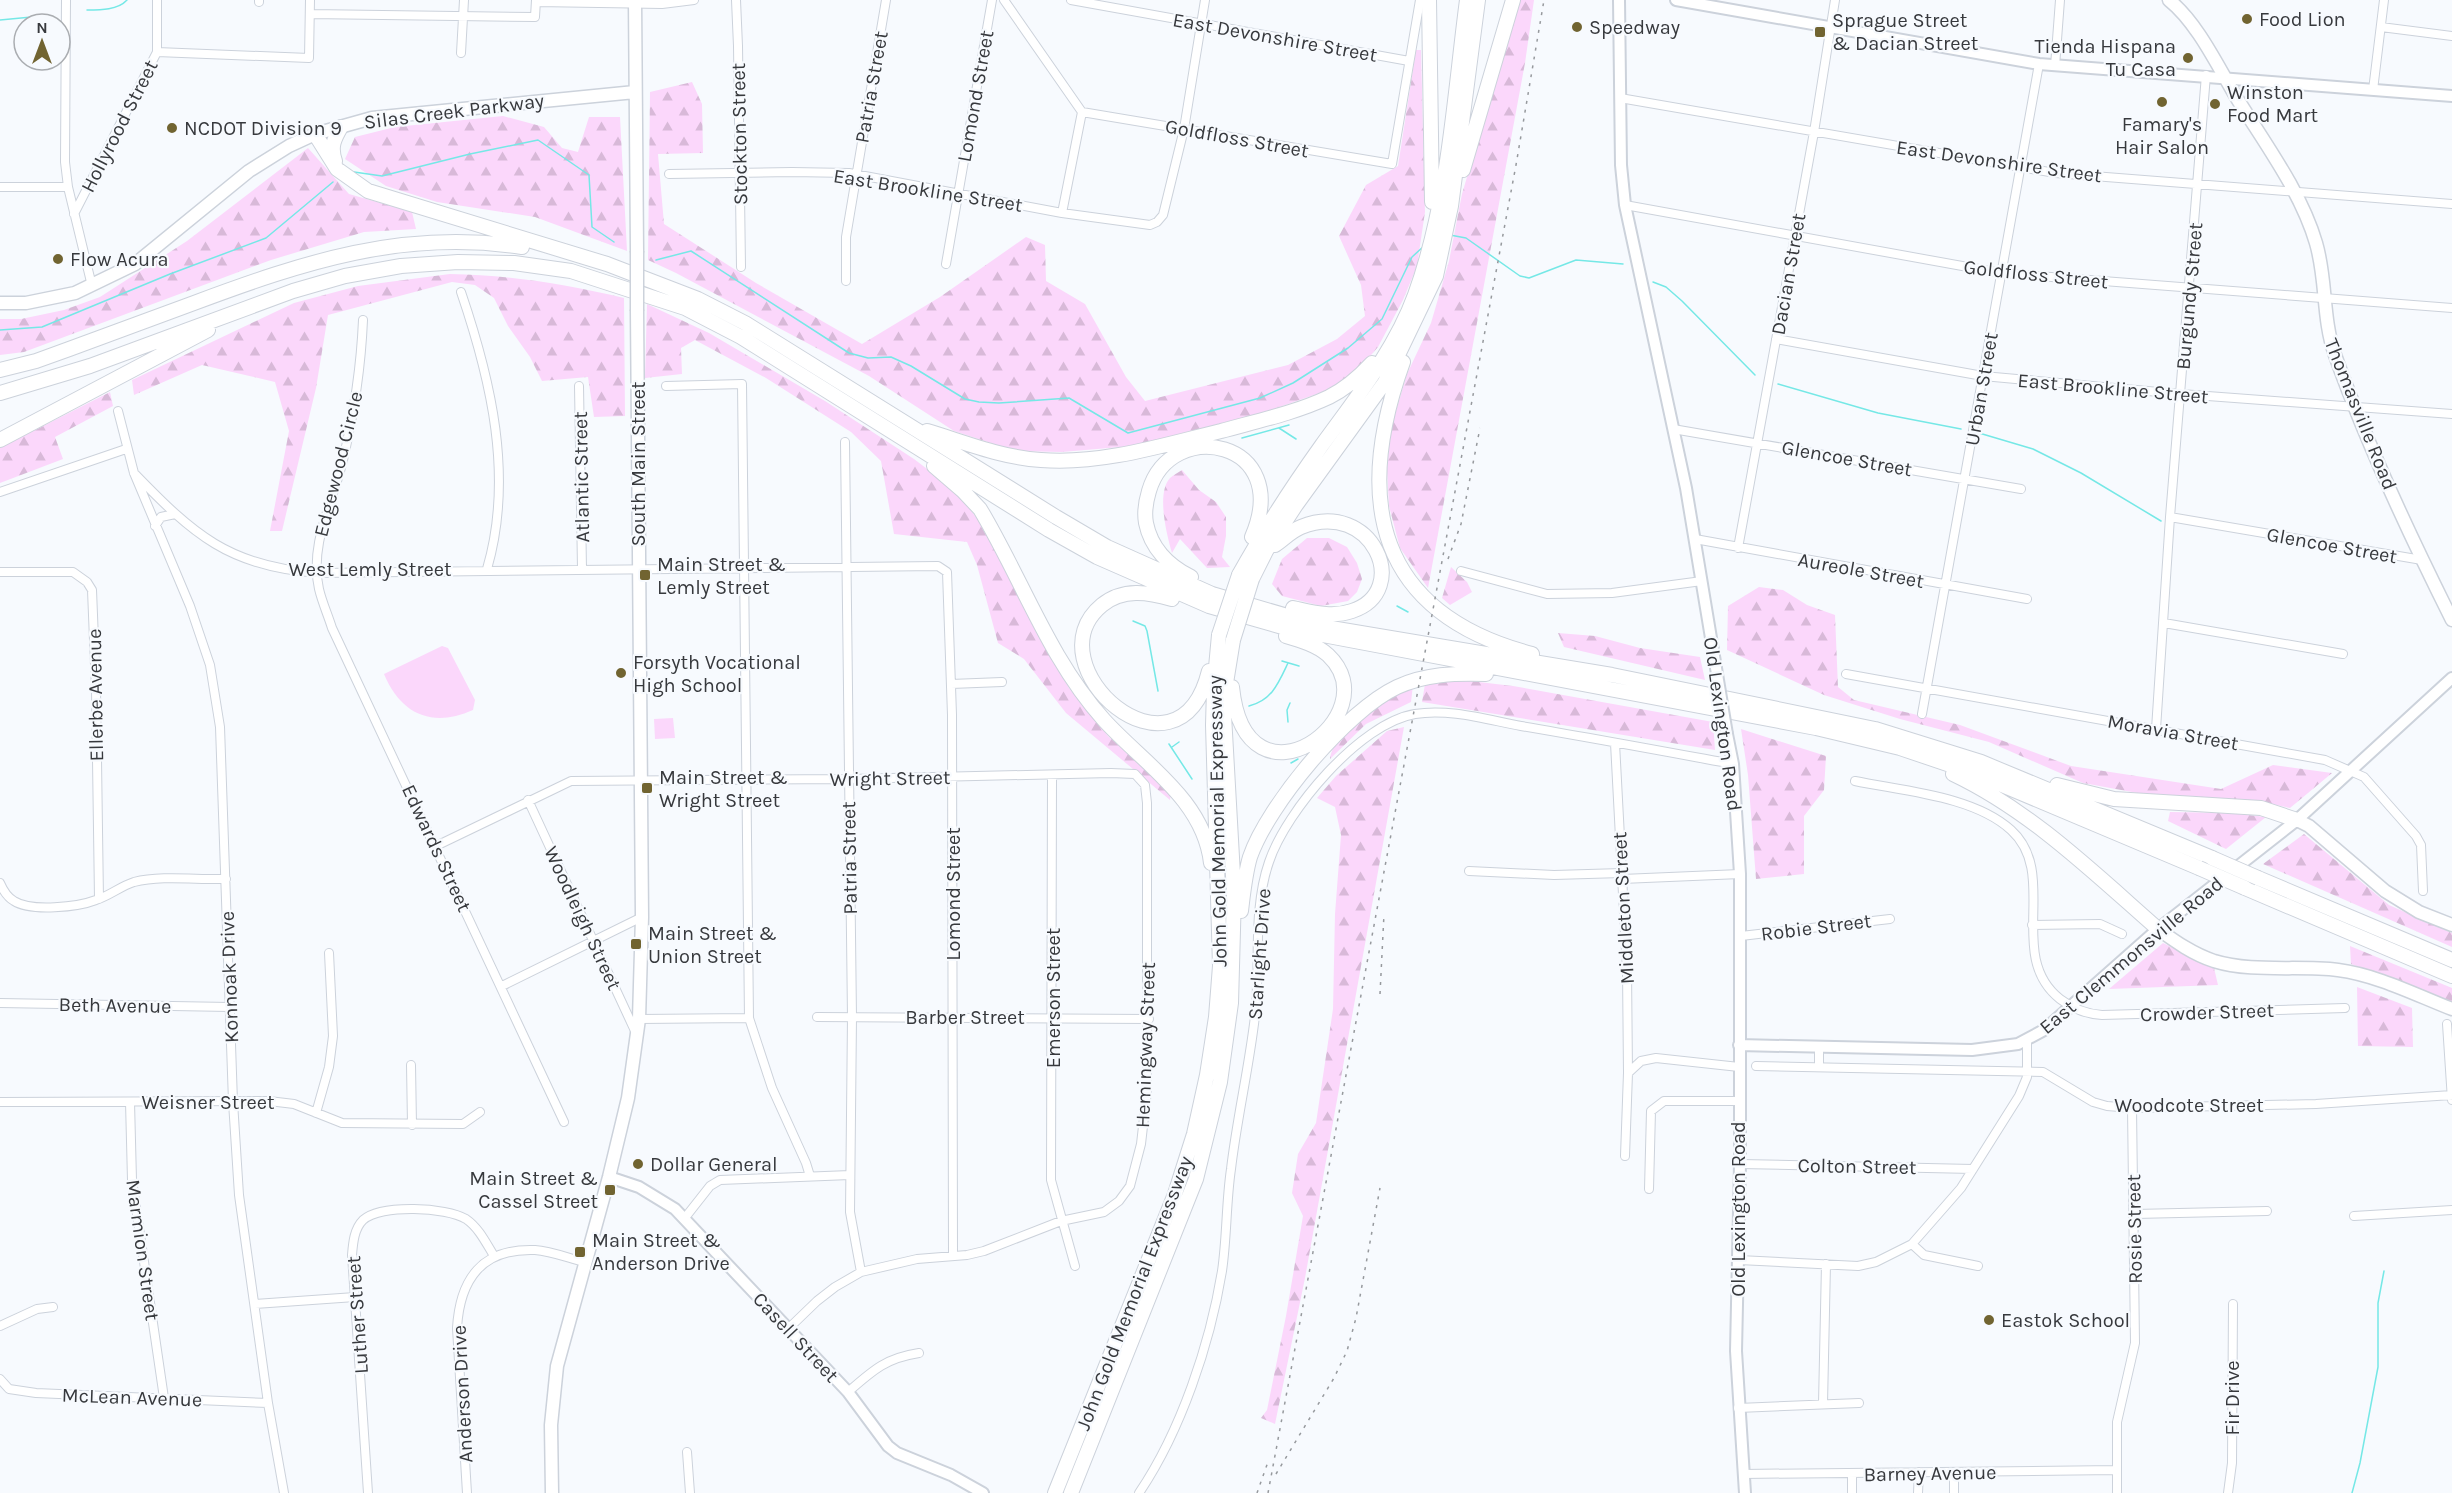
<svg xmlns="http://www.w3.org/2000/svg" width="2452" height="1493" viewBox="0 0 2452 1493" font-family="Karla,sans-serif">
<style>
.forest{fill:url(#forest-firs)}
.pitch{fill:#fbd7fb}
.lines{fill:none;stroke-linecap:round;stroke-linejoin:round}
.stream{stroke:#75e8e6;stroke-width:1.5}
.street-casing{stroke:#ccd2db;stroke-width:10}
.secondary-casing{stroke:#ccd2db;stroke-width:14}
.primary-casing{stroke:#ccd2db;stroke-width:15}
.highway-casing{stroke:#ccd2db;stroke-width:16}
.street{stroke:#fff;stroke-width:8}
.secondary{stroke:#fff;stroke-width:10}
.primary{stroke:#fff;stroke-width:12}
.highway{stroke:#fff;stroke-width:14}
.rail{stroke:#96999d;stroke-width:1.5;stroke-dasharray:3 6;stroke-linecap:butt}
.secondary-bridge-casing{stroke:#ccd2db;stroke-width:14;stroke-linecap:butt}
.primary-bridge-casing{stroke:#ccd2db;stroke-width:15;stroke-linecap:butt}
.highway-bridge-casing{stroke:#ccd2db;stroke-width:16;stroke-linecap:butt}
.secondary-bridge{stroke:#fff;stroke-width:10}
.primary-bridge{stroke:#fff;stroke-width:12}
.highway-bridge{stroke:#fff;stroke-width:14}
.poi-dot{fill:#716431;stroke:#f7fafe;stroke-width:2}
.labels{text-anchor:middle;stroke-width:4.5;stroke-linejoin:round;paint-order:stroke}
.poi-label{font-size:20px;fill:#37393d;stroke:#f7fafe;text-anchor:start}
.street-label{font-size:20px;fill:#37393d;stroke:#f7fafe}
</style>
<defs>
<pattern id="forest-firs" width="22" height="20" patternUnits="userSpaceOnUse" patternTransform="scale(1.5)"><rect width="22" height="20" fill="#fbd7fb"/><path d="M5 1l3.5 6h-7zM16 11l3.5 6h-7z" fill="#d8b9d8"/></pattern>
</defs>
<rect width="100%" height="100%" fill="#f7fafe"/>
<path class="forest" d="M1519 0H1534L1525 63 1428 588 1400 548 1389 506 1387 470 1390 431 1407 374 1431 323 1449 261 1462 194Z
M1416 50H1421L1425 212 1417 266 1403 300 1378 347 1359 369 1331 389 1265 412 1132 446 1062 452 1015 451 954 431 869 376 676 273 648 260 650 92 692 82 702 104 703 153 658 154 664 224 756 283 862 344 940 297 1026 237 1045 245 1046 281 1085 304 1126 377 1145 401 1288 365 1337 339 1365 316 1361 285 1339 236 1366 185 1398 166Z
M503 116 544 127 562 148 578 152 589 117H620L627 251 535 217 437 202 386 186 345 159 355 137 395 127Z
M308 148 349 194 412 212 416 229 364 232 271 260 24 352 0 355V319H21L64 310 100 297 187 241Z
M450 274C510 275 566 284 624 298L625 416 594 417 588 377 542 381 530 357 508 326 494 298 475 285 452 282 328 315 316 388 282 531H270L289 431 275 382 202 365 134 395 132 380 294 303 358 286Z
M647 304 709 333 825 401 914 459 956 491 979 521 1069 688 1108 736 1171 793 1170 800 1066 713 1024 659 998 643 977 565 967 542 894 534 881 461 851 432 766 378 695 340 681 348 682 374 645 378Z
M110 392 113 406 55 437 63 459 0 483V448Z
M1182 470 1199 490 1216 502 1226 517V536L1222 557 1230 567 1207 568 1180 539 1172 553C1167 536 1156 493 1170 478 1173 475 1178 473 1182 470Z
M1307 538H1329L1347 547 1357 563 1362 579 1357 592 1348 601 1321 606 1282 596 1272 584 1282 559Z
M1451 567 1467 582 1472 592 1450 605 1442 598Z
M1759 587 1783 590 1807 605 1835 615 1838 687 1854 700 1960 725 2071 766 2221 789 2273 765 2332 773 2290 808 2258 801 2143 794 2083 783 1989 742 1900 719 1824 695 1727 650 1728 606Z
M1558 633 1595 636 1640 648 1700 657 1705 680 1564 647Z
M1453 679 1513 686 1713 722 1715 750 1422 702 1425 684Z
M1413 685 1411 702 1366 724 1330 759C1334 729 1387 697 1413 685Z
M1404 727 1305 1278 1275 1424 1261 1418 1267 1410 1286 1316 1303 1216 1292 1193 1298 1154 1316 1123 1333 1009 1335 914 1341 835 1335 807 1317 798 1336 776 1387 731Z
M1741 729 1826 756 1824 790 1804 816V874L1756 879 1748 775Z
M2170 812 2231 813 2266 817 2226 849 2168 821Z
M2304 834 2389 905 2452 933V947L2263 864Z
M2163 943 2214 968 2218 985 2109 989Z
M2350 946 2452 988V1003L2351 964Z
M2357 987 2412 1008 2413 1047 2358 1046Z"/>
<path class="pitch" d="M442 646 448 648 475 700 473 710C433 728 401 715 384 674Z
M673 718 675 738 655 739 654 719Z"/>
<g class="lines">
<path class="stream" d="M87 10C101 10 118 10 127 0
M0 20 42 16
M354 172 382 176 470 154 538 140 589 175 592 227 614 242
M1450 235 1466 238 1520 276 1529 278 1576 260 1623 264
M656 260 691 251 849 353 868 358 891 357 911 366 965 399 979 402 999 403 1069 398 1128 433 1260 398 1293 383 1348 348 1382 319 1412 257 1424 246
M1653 282 1666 287 1682 301 1755 375
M0 330 42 327 170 274 266 238 333 182
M1778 384 1878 413 1961 429
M1279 428 1296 439
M1979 433 2033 449 2081 473 2161 521
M1242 438 1289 425
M1397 606 1408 612
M1133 621 1145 626 1147 631 1158 691
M1282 661 1299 666
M1249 706C1272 700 1278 684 1288 663
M1288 722 1287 710 1290 703
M1169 744 1192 779
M1172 747 1179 742
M1291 763 1298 759
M2352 1493 2360 1463 2378 1367V1303L2384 1271"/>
<defs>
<path id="street" d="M66 0 65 162 68 187 92 286
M736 0 738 46 741 267
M1004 0 1082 112
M1071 0 1409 61
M259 2V0
M536 2 662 4 694 0
M310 14 535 17 536 0
M2381 27 2452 36
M157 52 309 58 310 0
M461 53 464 0
M2055 66 2060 0
M2373 90 2384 0
M1620 98 2055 173 2452 204
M1082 112 1392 164 1420 0
M669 174 792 172 849 173 1062 213 1150 225 1157 222 1163 215 1184 129 1205 0
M0 187H68
M1625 205 2001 273 2452 308
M1062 213 1082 112
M74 214 157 52V0
M946 264 992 0
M846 281V237L886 0
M461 292C491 380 514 477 487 569
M363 320C361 367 354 413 343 460 333 502 309 544 319 589 322 602 328 615 332 628L564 1122
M1776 339 1983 376 2181 394 2452 414
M579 386 582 569
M666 386 742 384 749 1018 772 1088 806 1163 810 1176
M118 411 134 473 190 606 210 665 220 727 233 1102 239 1195 268 1403 284 1493
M1673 429 2021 489
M845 442 852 1017 850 1212 861 1272
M134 473C193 534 229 567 318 573L938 566 947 572 952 715 953 1255
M0 492 126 449
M2170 517 2422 560
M155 526 161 517 175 514
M1695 539 2027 599
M1738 548 1814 132 1835 0
M1461 571 1547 594 1612 593 1702 581
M0 572H73L87 582 92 590 96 690 99 899
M2164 623 2343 654
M1846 674 2325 760 2364 777 2416 836 2421 845 2423 891
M951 684 1002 682
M1922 714 2039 64
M2156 729 2170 517 2206 75
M1615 743 1627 970 1628 1073
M1052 775 1051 1180 1075 1266
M1855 781C1903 791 1974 796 2011 830 2060 874 2005 956 2060 999 2073 1009 2085 1014 2102 1015L2345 1008
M528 800 636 1033
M436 846 571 781 848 779 1111 773 1135 774 1145 785 1147 803V1091L1141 1144 1130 1186 1119 1201 1104 1212 1061 1221 984 1251 967 1255 917 1259 861 1272 835 1287 817 1301 789 1328
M1469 871 1554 875 1622 873
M1622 879 1740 874
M0 883C3 890 7 897 14 901 31 912 78 907 96 900 109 896 121 886 134 882 162 875 197 880 226 879
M2032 925 2100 924 2122 934
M1741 936 1890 919
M502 986 642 917
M0 1003 230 1007
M817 1017 1149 1019
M639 1019 749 1018
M2447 1024 2452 1100
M1819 1047V1067
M411 1065 412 1125
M1756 1066 2043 1072 2093 1102 2107 1106 2132 1108 2316 1104 2452 1095
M0 1102 269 1101 294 1104 342 1123 463 1124 480 1112
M130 1102 132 1180 164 1398
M316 1113 329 1067 333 1036 329 953
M1625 1156 1628 1073 1641 1061 1656 1058 1739 1067
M1740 1164 1973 1169
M1649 1189 1651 1111 1664 1101H1738
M2135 1214 2267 1211
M2354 1216 2452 1210
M684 1219 710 1186 720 1180 850 1175
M1912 1244 1924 1255 1978 1266
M1739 1260 1858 1266 1876 1262 1912 1244 1961 1188 2019 1096 2027 1077V1041
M255 1304 355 1297
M0 1326 37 1309 53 1307
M0 1379 9 1389 36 1393 268 1403
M848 1392C873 1370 886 1358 919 1353
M1823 1404 1826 1264
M1738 1408 1859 1403
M687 1452 690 1493
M1954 1473V1493
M1743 1474 2117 1470
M1852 1474V1493
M368 1493 352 1255C353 1243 354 1229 363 1220 381 1204 446 1207 466 1219 479 1228 486 1243 494 1256
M467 1493 457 1328C460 1279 482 1248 535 1250 551 1251 568 1258 584 1262
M1139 1493C1181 1431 1210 1344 1222 1271 1227 1237 1226 1203 1231 1169 1237 1118 1249 1068 1255 1016 1261 966 1252 911 1269 862 1286 811 1360 723 1415 714 1449 708 1488 720 1521 726 1592 738 1662 751 1733 764
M1918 1493 1919 1472
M2117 1493V1422L2135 1343 2132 1108
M2228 1493 2232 1463 2233 1304"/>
<path id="secondary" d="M1619 0 1621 165 1625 205 1686 488 1717 674
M1676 0 2039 64 2452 96
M1727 734 1733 764 1740 874V1164L1736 1351 1745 1493
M1739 1045 1972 1050 2018 1044 2044 1030 2158 929 2297 820 2452 678
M609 1177 639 1187 675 1209 848 1392 888 1446 897 1453 951 1475 983 1493"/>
<path id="primary" d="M635 0 637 251
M2169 0C2198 23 2219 69 2238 100 2266 145 2301 192 2316 243 2327 280 2322 318 2335 355 2367 445 2409 534 2452 620
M0 303H26L75 293 135 264 249 171 289 146 315 134 372 118 635 92
M2297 820 2309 826 2385 891 2419 912 2452 925
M2158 929C2176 942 2193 954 2214 961 2253 973 2298 965 2338 970 2377 975 2416 995 2452 1009
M552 1493 551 1425 557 1366 609 1177 628 1098 639 1019 642 917 637 311"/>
<path id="highway" d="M1429 0 1432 202
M315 134 337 169 368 191 607 264 698 299 745 323 1056 517 1107 547 1212 594 1325 627 1612 675 1875 729 1981 762 2212 858
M335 161C330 147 334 139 341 127
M1463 170 1513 0
M1403 362C1353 501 1376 613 1532 654
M0 370 36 361C89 342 142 322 194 303 304 262 403 229 522 247
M0 393 90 366 293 291 345 276 401 266 458 262 514 263 571 271 685 308 741 337 1049 530 1097 557 1209 606 1286 628 1816 728 1900 748 1971 772 2199 868
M927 431C964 442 1003 458 1041 460 1100 465 1164 445 1221 431 1257 421 1295 413 1329 397 1345 389 1360 376 1372 363
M0 440 208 330
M934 466 963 491 980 509C1022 579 1049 659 1104 720 1143 763 1204 800 1211 863
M1275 545C1284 539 1291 531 1301 527 1372 498 1413 591 1352 611 1332 618 1312 612 1293 608
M1239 575C1264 530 1292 487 1322 445 1356 398 1395 350 1415 295 1449 201 1454 98 1467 0
M1191 577C1169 566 1151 548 1146 523 1144 512 1146 501 1149 491 1171 416 1294 440 1252 537
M1252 579 1266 551 1296 505 1385 382 1436 276 1451 206 1478 0
M1172 599C1148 592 1123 588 1102 605 1029 665 1178 796 1209 671
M1232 687C1246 822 1392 715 1328 655 1317 645 1300 640 1286 636
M1953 774C2031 811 2094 873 2158 929
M2057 785 2114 799 2261 808 2297 820
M2258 878 2452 960
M2245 888 2452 976
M1241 911C1243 894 1245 874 1250 857 1268 805 1346 711 1397 687 1425 674 1455 673 1486 674
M1055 1493 1175 1194 1194 1134 1207 1075 1216 1017 1220 966 1213 725 1214 689 1219 635
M1071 1493 1196 1179 1220 1082 1231 1003 1234 893 1224 715 1226 683 1233 640"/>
</defs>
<use href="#street" class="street-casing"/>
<use href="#secondary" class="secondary-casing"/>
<use href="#primary" class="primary-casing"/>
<use href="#highway" class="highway-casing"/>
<use href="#street" class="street"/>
<use href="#secondary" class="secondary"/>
<use href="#primary" class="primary"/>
<use href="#highway" class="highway"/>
<path class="rail" d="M1448 559 1461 524 1480 428
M1380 994 1384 914
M1276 1474 1334 1378 1347 1351 1356 1318 1380 1188
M1257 1493 1269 1459
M1268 1493 1516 165 1544 0"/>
<defs>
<path id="secondary-bridge" d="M1717 674 1727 734"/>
<path id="primary-bridge" d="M637 251V311"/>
<path id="highway-bridge" d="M1219 635 1239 575
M1233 640 1252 579
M2212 858 2258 878
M2199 868 2245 888"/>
</defs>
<use href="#secondary-bridge" class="secondary-bridge-casing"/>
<use href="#primary-bridge" class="primary-bridge-casing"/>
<use href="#highway-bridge" class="highway-bridge-casing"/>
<use href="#secondary-bridge" class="secondary-bridge"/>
<use href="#primary-bridge" class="primary-bridge"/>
<use href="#highway-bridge" class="highway-bridge"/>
</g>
<g class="poi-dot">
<circle cx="2247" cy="19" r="6"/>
<circle cx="1577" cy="27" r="6"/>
<rect x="1814" y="26" width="12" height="12" rx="3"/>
<circle cx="2188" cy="58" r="6"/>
<circle cx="2162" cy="102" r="6"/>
<circle cx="2215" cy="104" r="6"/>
<circle cx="172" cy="128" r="6"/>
<circle cx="58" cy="259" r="6"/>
<rect x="639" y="569" width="12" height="12" rx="3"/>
<circle cx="621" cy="673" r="6"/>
<rect x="641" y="782" width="12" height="12" rx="3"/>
<rect x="630" y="938" width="12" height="12" rx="3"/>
<circle cx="638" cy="1164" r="6"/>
<rect x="604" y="1184" width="12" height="12" rx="3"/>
<rect x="574" y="1246" width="12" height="12" rx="3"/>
<circle cx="1989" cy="1320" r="6"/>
</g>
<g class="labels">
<g class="poi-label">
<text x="2259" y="26">Food Lion</text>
<text x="1832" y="27">Sprague Street<tspan x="1832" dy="23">&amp; Dacian Street</tspan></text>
<text x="1589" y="34">Speedway</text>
<text x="2176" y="53" text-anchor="end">Tienda Hispana<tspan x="2176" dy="23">Tu Casa</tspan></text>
<text x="2227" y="99">Winston<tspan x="2227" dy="23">Food Mart</tspan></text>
<text x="2162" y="131" text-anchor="middle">Famary's<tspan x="2162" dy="23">Hair Salon</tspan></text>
<text x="184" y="135">NCDOT Division 9</text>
<text x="70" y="266">Flow Acura</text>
<text x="657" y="571">Main Street &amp;<tspan x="657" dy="23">Lemly Street</tspan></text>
<text x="633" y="669">Forsyth Vocational<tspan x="633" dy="23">High School</tspan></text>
<text x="659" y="784">Main Street &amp;<tspan x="659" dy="23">Wright Street</tspan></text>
<text x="648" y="940">Main Street &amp;<tspan x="648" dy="23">Union Street</tspan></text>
<text x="650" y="1171">Dollar General</text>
<text x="598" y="1185" text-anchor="end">Main Street &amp;<tspan x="598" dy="23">Cassel Street</tspan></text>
<text x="592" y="1247">Main Street &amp;<tspan x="592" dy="23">Anderson Drive</tspan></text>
<text x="2001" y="1327">Eastok School</text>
</g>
<g class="street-label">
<text transform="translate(1275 37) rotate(10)" y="7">East Devonshire Street</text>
<text transform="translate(871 87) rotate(-80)" y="7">Patria Street</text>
<text transform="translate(975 96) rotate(-80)" y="7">Lomond Street</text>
<text transform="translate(454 111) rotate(-7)" y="7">Silas Creek Parkway</text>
<text transform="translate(119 126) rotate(-63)" y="7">Hollyrood Street</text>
<text transform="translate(739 134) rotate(-91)" y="7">Stockton Street</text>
<text transform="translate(1237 138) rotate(10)" y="7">Goldfloss Street</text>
<text transform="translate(1999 161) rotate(8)" y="7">East Devonshire Street</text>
<text transform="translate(928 190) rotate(9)" y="7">East Brookline Street</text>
<text transform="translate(1788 274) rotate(-80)" y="7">Dacian Street</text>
<text transform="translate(2036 274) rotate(6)" y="7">Goldfloss Street</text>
<text transform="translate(2189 296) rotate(-85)" y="7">Burgundy Street</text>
<text transform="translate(2113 388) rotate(5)" y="7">East Brookline Street</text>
<text transform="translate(1981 389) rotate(-80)" y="7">Urban Street</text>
<text transform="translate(2361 414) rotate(68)" y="7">Thomasville Road</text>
<text transform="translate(1847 458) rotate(10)" y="7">Glencoe Street</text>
<text transform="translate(338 464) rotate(-76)" y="7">Edgewood Circle</text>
<text transform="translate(638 464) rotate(-90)" y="7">South Main Street</text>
<text transform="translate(581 477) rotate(-91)" y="7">Atlantic Street</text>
<text transform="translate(2332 545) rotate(10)" y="7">Glencoe Street</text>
<text x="370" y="576">West Lemly Street</text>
<text transform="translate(1861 570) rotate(10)" y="7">Aureole Street</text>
<text transform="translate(95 695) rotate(-91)" y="7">Ellerbe Avenue</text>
<text transform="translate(1723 724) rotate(82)" y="7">Old Lexington Road</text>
<text transform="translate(2173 732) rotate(10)" y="7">Moravia Street</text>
<text transform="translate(890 778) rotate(-1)" y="7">Wright Street</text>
<text transform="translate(1217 821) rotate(-91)" y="7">John Gold Memorial Expressway</text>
<text transform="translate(437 848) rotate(65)" y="7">Edwards Street</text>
<text transform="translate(849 858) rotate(-91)" y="7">Patria Street</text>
<text transform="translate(953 894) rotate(-90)" y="7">Lomond Street</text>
<text transform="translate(1623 908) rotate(-93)" y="7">Middleton Street</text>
<text transform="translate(583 918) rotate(65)" y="7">Woodleigh Street</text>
<text transform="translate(1816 927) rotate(-7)" y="7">Robie Street</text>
<text transform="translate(1259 954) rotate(-86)" y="7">Starlight Drive</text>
<text transform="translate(2131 955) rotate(-40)" y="7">East Clemmonsville Road</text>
<text transform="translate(229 977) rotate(-92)" y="7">Konnoak Drive</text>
<text transform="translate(1053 998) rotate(-90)" y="7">Emerson Street</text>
<text transform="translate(115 1005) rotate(1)" y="7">Beth Avenue</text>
<text transform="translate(2207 1012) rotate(-2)" y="7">Crowder Street</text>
<text x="965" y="1024">Barber Street</text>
<text transform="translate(1145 1045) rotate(-88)" y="7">Hemingway Street</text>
<text x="208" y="1109">Weisner Street</text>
<text x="2189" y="1112">Woodcote Street</text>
<text transform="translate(1857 1166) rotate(1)" y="7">Colton Street</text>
<text transform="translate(1738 1209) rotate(-90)" y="7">Old Lexington Road</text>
<text transform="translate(2134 1229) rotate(-91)" y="7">Rosie Street</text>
<text transform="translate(143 1250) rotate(82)" y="7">Marmion Street</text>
<text transform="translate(1134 1293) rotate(-69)" y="7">John Gold Memorial Expressway</text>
<text transform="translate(357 1315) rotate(-94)" y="7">Luther Street</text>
<text transform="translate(796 1337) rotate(47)" y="7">Casell Street</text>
<text transform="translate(462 1394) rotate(-93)" y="7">Anderson Drive</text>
<text transform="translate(132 1397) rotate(2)" y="7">McLean Avenue</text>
<text transform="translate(2232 1398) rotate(-90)" y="7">Fir Drive</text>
<text transform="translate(1930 1473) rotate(-1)" y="7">Barney Avenue</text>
</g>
</g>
<g transform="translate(42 42)"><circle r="28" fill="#f7fafe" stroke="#aaadb1" stroke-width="1.5"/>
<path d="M0-4.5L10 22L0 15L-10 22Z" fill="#716431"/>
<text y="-9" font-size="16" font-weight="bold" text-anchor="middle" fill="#37393d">N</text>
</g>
</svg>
